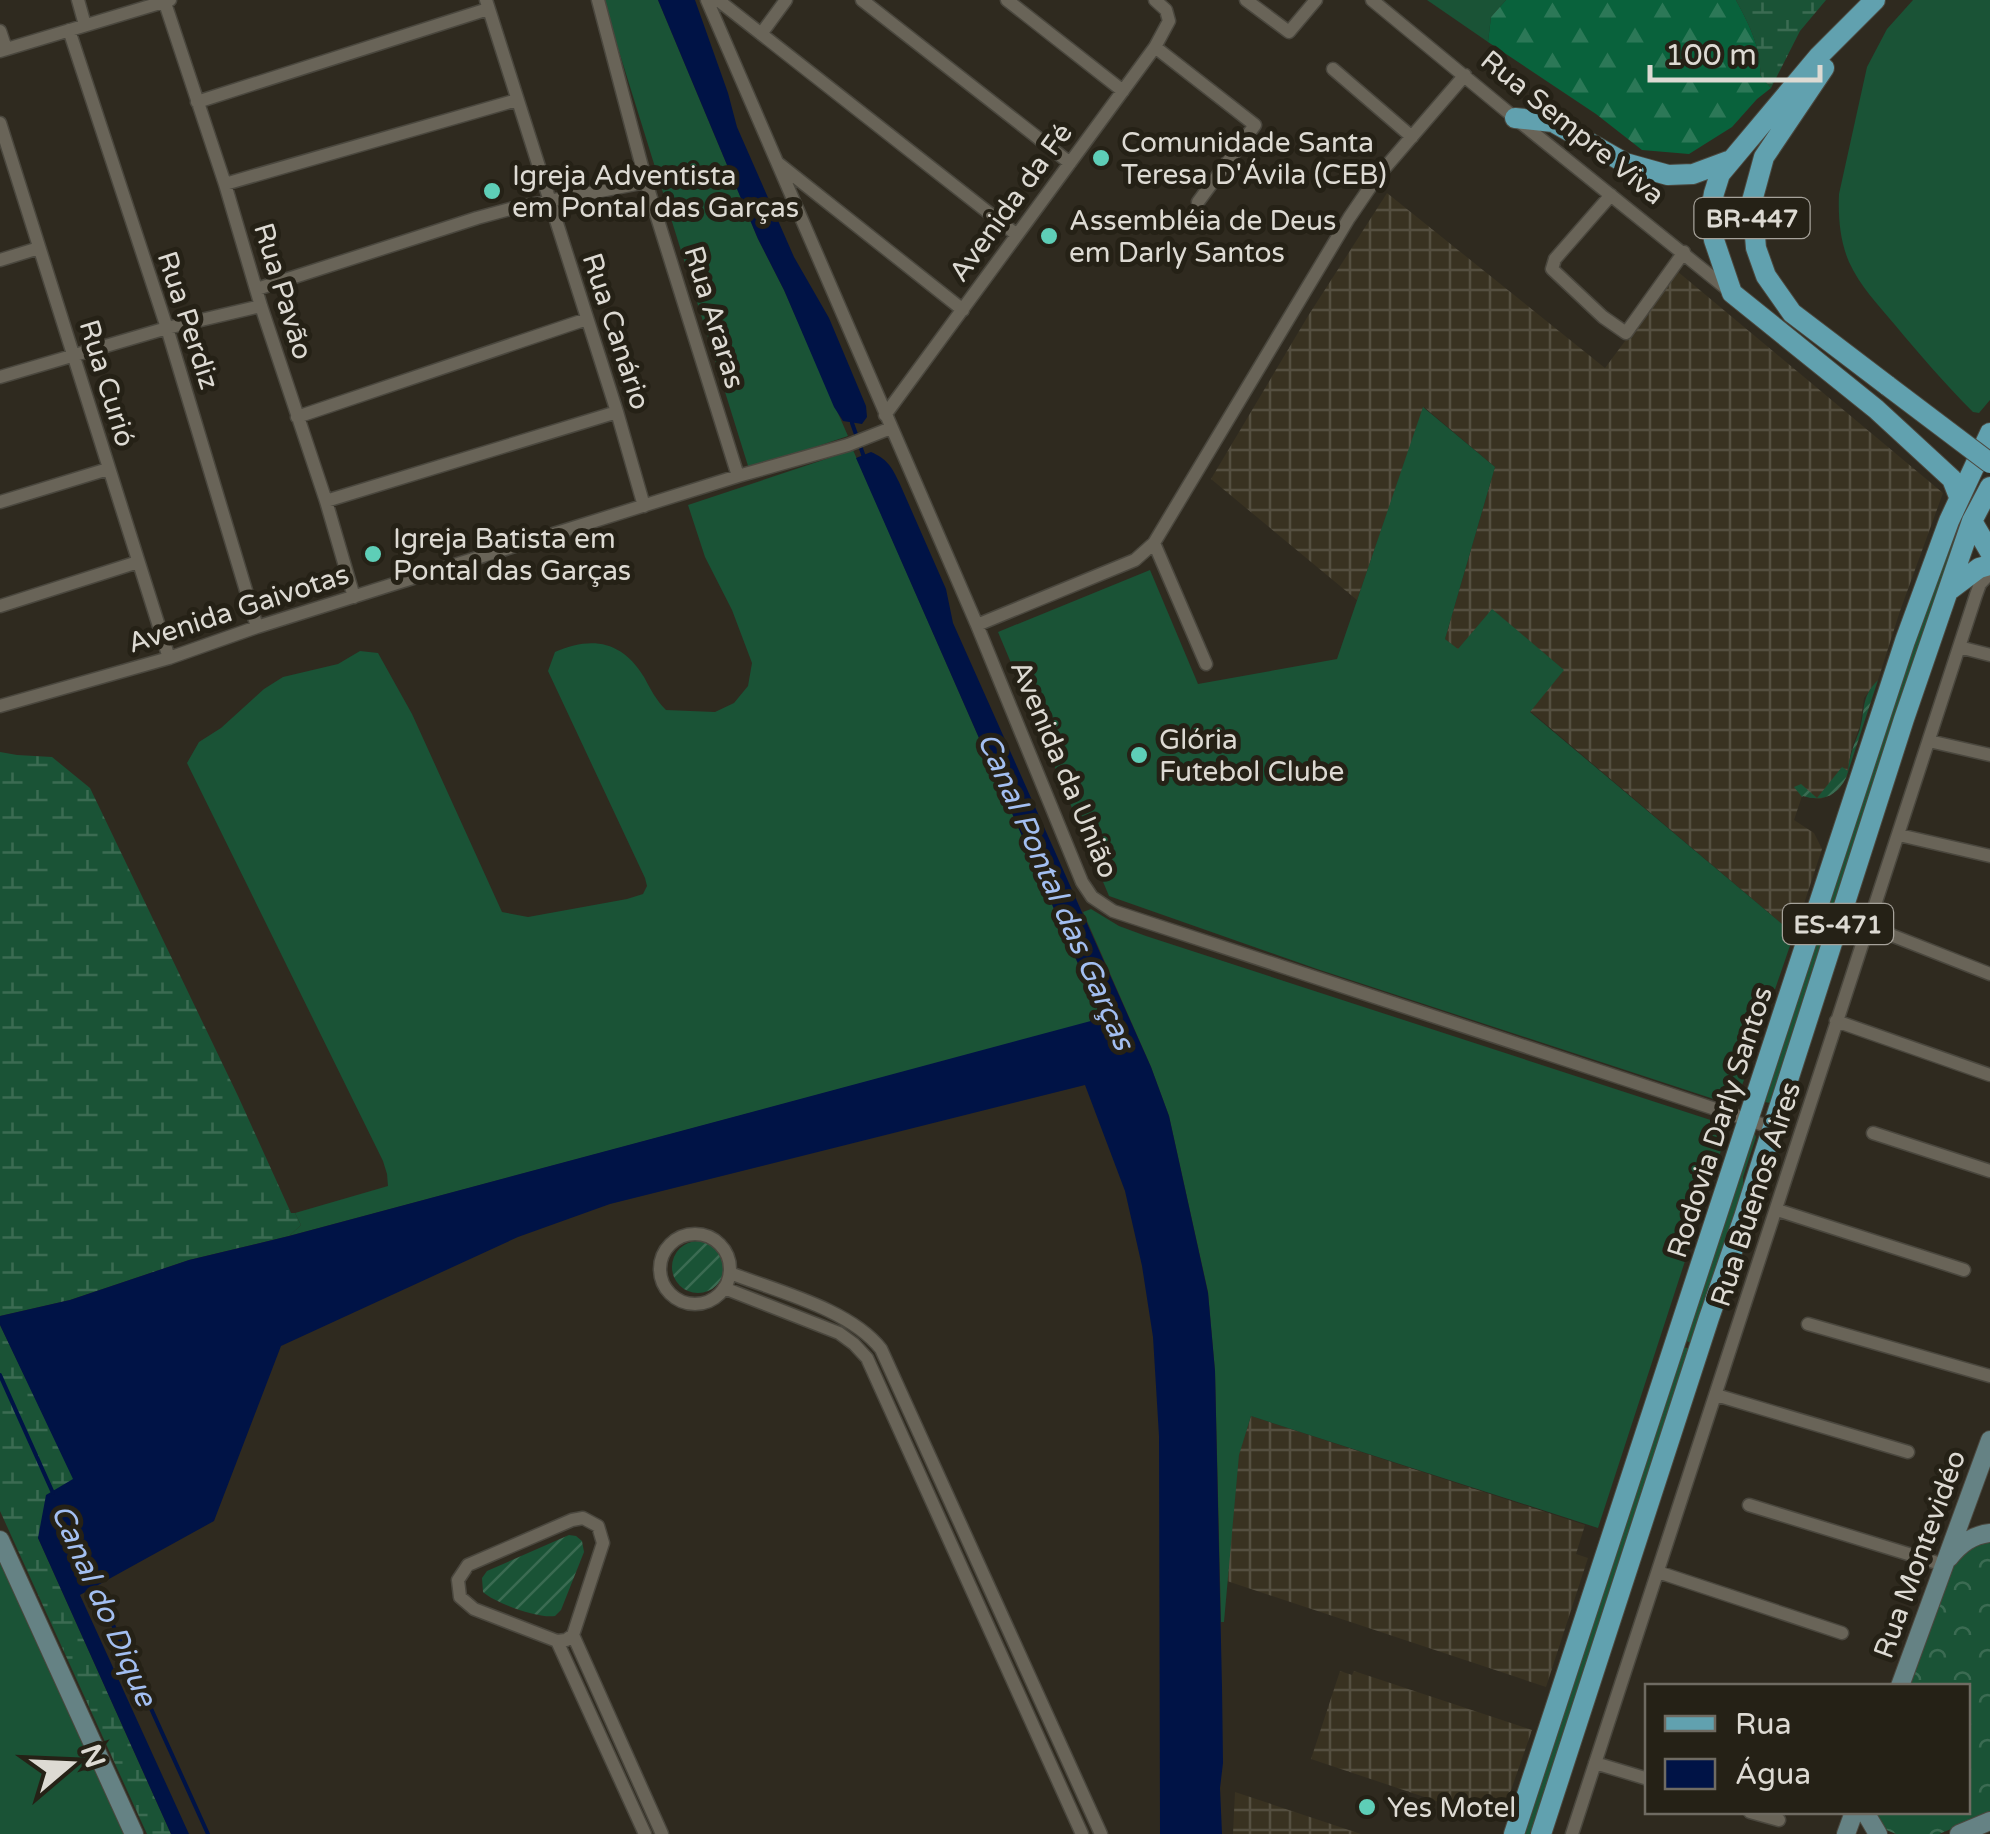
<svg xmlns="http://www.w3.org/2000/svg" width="1990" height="1834" viewBox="0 0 1990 1834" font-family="'Varela Round',sans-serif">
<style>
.industrial{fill:url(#industrial-grid)}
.grass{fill:#1a5336}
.forest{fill:url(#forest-firs)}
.wetland{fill:url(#wetland-marsh)}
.park{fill:url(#park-crowns)}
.garden{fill:url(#garden-furrows)}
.water{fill:#001346}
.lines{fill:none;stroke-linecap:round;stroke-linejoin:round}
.stream{stroke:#001346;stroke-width:4}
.street-casing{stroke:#4a473e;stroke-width:15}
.secondary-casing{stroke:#4a473e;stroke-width:20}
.primary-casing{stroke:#4a473e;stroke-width:22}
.street{stroke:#696458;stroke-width:12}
.secondary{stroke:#658284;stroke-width:18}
.primary{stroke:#61a1af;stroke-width:20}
.primary-bridge-casing{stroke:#4a473e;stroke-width:22;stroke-linecap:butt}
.primary-bridge{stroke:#61a1af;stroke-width:20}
.poi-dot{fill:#5eceb7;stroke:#252116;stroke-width:4}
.labels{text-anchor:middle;stroke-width:10;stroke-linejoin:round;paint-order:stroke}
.shield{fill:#252116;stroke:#a6a29a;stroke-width:2.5}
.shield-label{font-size:25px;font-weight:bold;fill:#dddad3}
.street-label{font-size:28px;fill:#dddad3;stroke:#252116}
.poi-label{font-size:28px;fill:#dddad3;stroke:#252116;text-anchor:start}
.water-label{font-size:30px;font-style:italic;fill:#a3bff1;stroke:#252116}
</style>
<defs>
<pattern id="industrial-grid" width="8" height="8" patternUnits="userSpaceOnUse" patternTransform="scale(2.5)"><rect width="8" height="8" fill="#393221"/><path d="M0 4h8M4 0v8" fill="none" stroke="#554f40"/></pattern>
<pattern id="forest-firs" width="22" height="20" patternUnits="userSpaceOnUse" patternTransform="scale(2.5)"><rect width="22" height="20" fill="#09623c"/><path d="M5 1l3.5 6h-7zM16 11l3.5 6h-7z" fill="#2c7857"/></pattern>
<pattern id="wetland-marsh" width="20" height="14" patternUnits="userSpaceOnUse" patternTransform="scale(2.5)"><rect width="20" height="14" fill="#1a5336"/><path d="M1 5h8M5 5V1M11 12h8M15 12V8" fill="none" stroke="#3b6b52"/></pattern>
<pattern id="park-crowns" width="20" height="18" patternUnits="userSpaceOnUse" patternTransform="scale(2.5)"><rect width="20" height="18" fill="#1a5336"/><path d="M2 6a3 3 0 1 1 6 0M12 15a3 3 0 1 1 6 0" fill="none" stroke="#3b6b52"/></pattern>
<pattern id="garden-furrows" width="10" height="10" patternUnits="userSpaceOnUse" patternTransform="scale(2.5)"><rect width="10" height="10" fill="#1a5336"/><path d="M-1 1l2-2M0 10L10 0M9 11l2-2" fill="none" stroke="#3b6b52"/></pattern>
</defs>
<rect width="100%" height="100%" fill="#2f2a1f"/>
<path class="industrial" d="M1387 193 1605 368 1677 271 1943 493 1900 611 1878 680 1864 698 1860 726 1852 747 1846 778 1840 788 1831 795 1820 799 1802 796 1794 820 1814 833 1822 849 1794 934 1445 639 1495 467 1424 407 1357 600 1211 479 1308 316Z
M1251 1416 1585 1525 1576 1554 1588 1558 1546 1687 1227 1581 1238 1455Z
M1340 1671 1352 1675 1354 1671 1532 1730 1509 1796 1491 1805 1487 1818 1311 1759Z
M1235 1792 1361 1834H1233Z"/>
<path class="grass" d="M603 0H658L758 239 784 290 848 436 749 469Z
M1427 0H1506L1491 17 1488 42Z
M1913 0H1990V400L1979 413 1973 412C1945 384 1920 355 1895 325 1878 305 1860 286 1849 262 1840 241 1838 217 1839 194L1867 67 1887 29Z
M1423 407 1495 467 1445 639 1458 649 1492 609 1564 670 1530 712 1794 934 1735 1106 1317 969 1109 896 998 632 1150 570 1198 684 1337 659Z
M853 450 1102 1019 289 1236 301 1225 295 1213 388 1186 387 1174 383 1161 187 763 199 742 221 728 264 689 283 677 338 664 360 651 378 653 412 714 502 912 528 917 627 899 643 894 647 886 645 878 548 671 555 652C592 636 622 641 644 677 651 690 656 700 666 710L715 712 734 703 748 686 752 663 732 610 705 557 688 505Z
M1960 514 1966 525 1770 1103 1765 1102 1940 563Z
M1091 909 1119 926 1146 936 1729 1126 1598 1528 1251 1416 1239 1455 1224 1622H1221L1215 1371 1208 1292 1169 1116 1151 1067 1083 912Z
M1753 1129 1756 1137 1743 1177 1744 1193 1695 1344 1683 1340Z
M1681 1346 1693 1350 1533 1834H1521Z
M0 1557 126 1834H0Z"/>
<path class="forest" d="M1506 0H1736C1748 22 1762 49 1760 75L1771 88 1757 99 1732 127 1689 154 1642 150 1596 114 1488 42 1491 17Z"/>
<path class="wetland" d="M1736 0H1826L1800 31 1771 88 1760 75C1762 49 1748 22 1736 0Z
M0 752 17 755 52 757 90 788 238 1096 291 1213H295L301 1225 289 1236 189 1260 70 1300 0 1316Z
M0 1325 74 1479 38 1538 171 1834H147L0 1511Z"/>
<path class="park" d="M1990 1541V1813L1939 1834H1896L1884 1829 1873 1812H1968V1686H1908L1953 1566C1962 1552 1974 1544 1990 1541Z"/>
<path class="garden" d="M1878 680 1846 778C1837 796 1822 802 1803 796L1802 797 1794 787 1801 784 1817 798 1842 767 1848 771C1849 756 1854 745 1859 732 1866 710 1860 698 1878 680Z
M672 1267a26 26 0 1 1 52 0a26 26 0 1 1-52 0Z
M569 1535 576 1536 582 1541 584 1552 561 1610 555 1616C539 1619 495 1603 483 1592L482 1578 487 1571Z"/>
<path class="water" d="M658 0H695L728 93 737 127 794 257 829 318 866 406 867 417 862 424 843 421 834 407 784 290 758 239Z
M871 452C887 459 892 467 899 482L946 589 953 623 1151 1067 1169 1116 1208 1293 1215 1371 1222 1687 1223 1763 1220 1788 1222 1834H1160L1159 1436 1153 1337 1142 1266 1125 1191 1085 1085 610 1204 518 1237 281 1346 214 1521 80 1595 189 1834H171L38 1538 46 1495 73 1479 0 1325V1316L70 1300 189 1260 289 1236 1102 1018 856 458Z"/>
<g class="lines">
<path class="stream" d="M852 423 864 457
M0 1375 53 1493
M94 1583 208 1834"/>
<defs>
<path id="street" d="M78 0 85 25
M164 0 225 184 261 306 326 501 354 597
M486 0 617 412 644 506
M598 0 646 182 738 476
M707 0 977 625 1082 882 1092 897 1113 911 1773 1128
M718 0 1017 235
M862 0 1070 163
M1007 0 1123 91
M1246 0 1289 32 1316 0
M1372 0 1515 118 1727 289
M69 30 167 328 257 627
M0 31 6 49
M761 34 786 0
M1155 47 1255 125 1198 202
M0 51 170 0
M1333 69 1412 137
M197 102 488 9
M0 123 169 658
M779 164 963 310
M225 184 517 100
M1611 195 1555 259 1552 269 1603 317 1626 333 1684 252
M0 260 39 248
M257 289 477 218 514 208 646 182
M0 377 167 328 261 306
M885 415 1155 47 1169 21 1166 10 1155 0
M297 417 587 319
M326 501 617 412
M0 502 108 469
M1154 543 1206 664
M0 606 138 562
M977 625 1135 560 1154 543 1349 218 1377 177 1465 75
M1959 647 1990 655
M0 706 169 658 257 627 738 476 848 445 891 428
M1929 741 1990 755
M1899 835 1990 856
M1868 926 1990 974
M1836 1021 1990 1075
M1873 1133 1990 1171
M1777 1210 1964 1270
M660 1269a35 35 0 1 1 70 0a35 35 0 1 1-70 0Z
M730 1273C776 1291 850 1309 881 1349L1101 1834
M724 1288 839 1333 854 1344 867 1358 1082 1834
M1808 1324 1990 1376
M1716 1395 1908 1452
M1749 1505 1944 1565
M583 1518 598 1526 603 1543 573 1635 566 1640 557 1641 474 1609 460 1597 458 1580 468 1565 572 1520Z
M1658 1572 1842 1633
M573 1635 662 1834
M557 1641 645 1834
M1595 1763 1648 1779
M1750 1812 1779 1820
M1572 1834 1976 595 1980 584 1990 573"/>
<path id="secondary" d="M0 1540 134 1834
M1949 1558C1960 1544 1972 1535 1990 1533
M1900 1686 1990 1440
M1865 1812 1878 1834
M1846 1834 1854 1812
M1959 1834 1990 1821"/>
<path id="primary" d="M1875 0 1819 56 1720 174 1714 193 1710 215 1714 240 1732 293 1876 409 1952 479 1959 497
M1824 68 1764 157 1752 201 1756 248 1766 276 1792 313 1888 386
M1515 118 1553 122 1625 163 1668 175 1693 174 1728 161
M1972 521 1990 552
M1951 589 1979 568 1990 565
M1514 1834 1905 641 1949 521 1990 433
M1541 1834 1709 1318 1744 1217 1904 719 1972 521 1990 487"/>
</defs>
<use href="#street" class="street-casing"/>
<use href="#secondary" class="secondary-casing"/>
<use href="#primary" class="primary-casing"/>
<use href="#street" class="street"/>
<use href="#secondary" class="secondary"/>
<use href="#primary" class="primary"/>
<defs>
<path id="primary-bridge" d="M1888 386 1990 463"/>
</defs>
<use href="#primary-bridge" class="primary-bridge-casing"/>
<use href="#primary-bridge" class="primary-bridge"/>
</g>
<g class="poi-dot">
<circle cx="1101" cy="158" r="10"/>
<circle cx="492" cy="191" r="10"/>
<circle cx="1049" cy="236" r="10"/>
<circle cx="373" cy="554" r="10"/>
<circle cx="1139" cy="755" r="10"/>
<circle cx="1367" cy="1807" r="10"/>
</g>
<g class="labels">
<g class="shield">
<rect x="1694.5" y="198" width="115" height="40" rx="8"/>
<rect x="1783" y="904" width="110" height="40" rx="8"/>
</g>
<g class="shield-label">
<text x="1752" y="227">BR-447</text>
<text x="1838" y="933">ES-471</text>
</g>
<g class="street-label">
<text transform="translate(1573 127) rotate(39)" y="10">Rua Sempre Viva</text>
<text transform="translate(1010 202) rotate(-54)" y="10">Avenida da Fé</text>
<text transform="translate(284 291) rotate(73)" y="10">Rua Pavão</text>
<text transform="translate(715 317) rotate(73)" y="10">Rua Araras</text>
<text transform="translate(189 320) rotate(72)" y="10">Rua Perdiz</text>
<text transform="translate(617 331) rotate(72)" y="10">Rua Canário</text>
<text transform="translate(108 383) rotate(73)" y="10">Rua Curió</text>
<text transform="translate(238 608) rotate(-18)" y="10">Avenida Gaivotas</text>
<text transform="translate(1065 769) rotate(67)" y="10">Avenida da União</text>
<text transform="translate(1719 1122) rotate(-72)" y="10">Rodovia Darly Santos</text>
<text transform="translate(1755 1194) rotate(-72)" y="10">Rua Buenos Aires</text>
<text transform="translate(1919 1554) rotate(-70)" y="10">Rua Montevidéo</text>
</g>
<g class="poi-label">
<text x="1121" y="152">Comunidade Santa<tspan x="1121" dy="32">Teresa D'Ávila (CEB)</tspan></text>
<text x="512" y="185">Igreja Adventista<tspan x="512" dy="32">em Pontal das Garças</tspan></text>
<text x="1069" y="230">Assembléia de Deus<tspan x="1069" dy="32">em Darly Santos</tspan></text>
<text x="393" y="548">Igreja Batista em<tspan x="393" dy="32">Pontal das Garças</tspan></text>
<text x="1159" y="749">Glória<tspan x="1159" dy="32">Futebol Clube</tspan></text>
<text x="1387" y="1817">Yes Motel</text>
</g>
<g class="water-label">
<text transform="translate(1056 891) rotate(66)" y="10">Canal Pontal das Garças</text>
<text transform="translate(104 1605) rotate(66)" y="10">Canal do Dique</text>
</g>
</g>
<rect x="1645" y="1684" width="325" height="130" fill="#252116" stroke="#6f6b62" stroke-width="2.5"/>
<rect x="1665" y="1716" width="50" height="15" fill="#61a1af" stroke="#6f6b62" stroke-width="2.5"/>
<text x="1735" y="1734" font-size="30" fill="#dddad3">Rua</text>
<rect x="1665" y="1759" width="50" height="30" fill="#001346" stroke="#6f6b62" stroke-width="2.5"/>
<text x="1735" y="1784" font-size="30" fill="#dddad3">Água</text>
<g transform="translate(70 1764) rotate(71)" stroke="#252116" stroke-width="8" paint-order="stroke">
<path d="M0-8L18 38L0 25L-18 38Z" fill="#dddad3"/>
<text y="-15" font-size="28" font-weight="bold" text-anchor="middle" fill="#dddad3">N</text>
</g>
<path d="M1650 65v15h170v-15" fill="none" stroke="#dddad3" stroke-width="5"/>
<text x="1665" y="65" font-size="30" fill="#dddad3" stroke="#252116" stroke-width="8" paint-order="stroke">100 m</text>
</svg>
